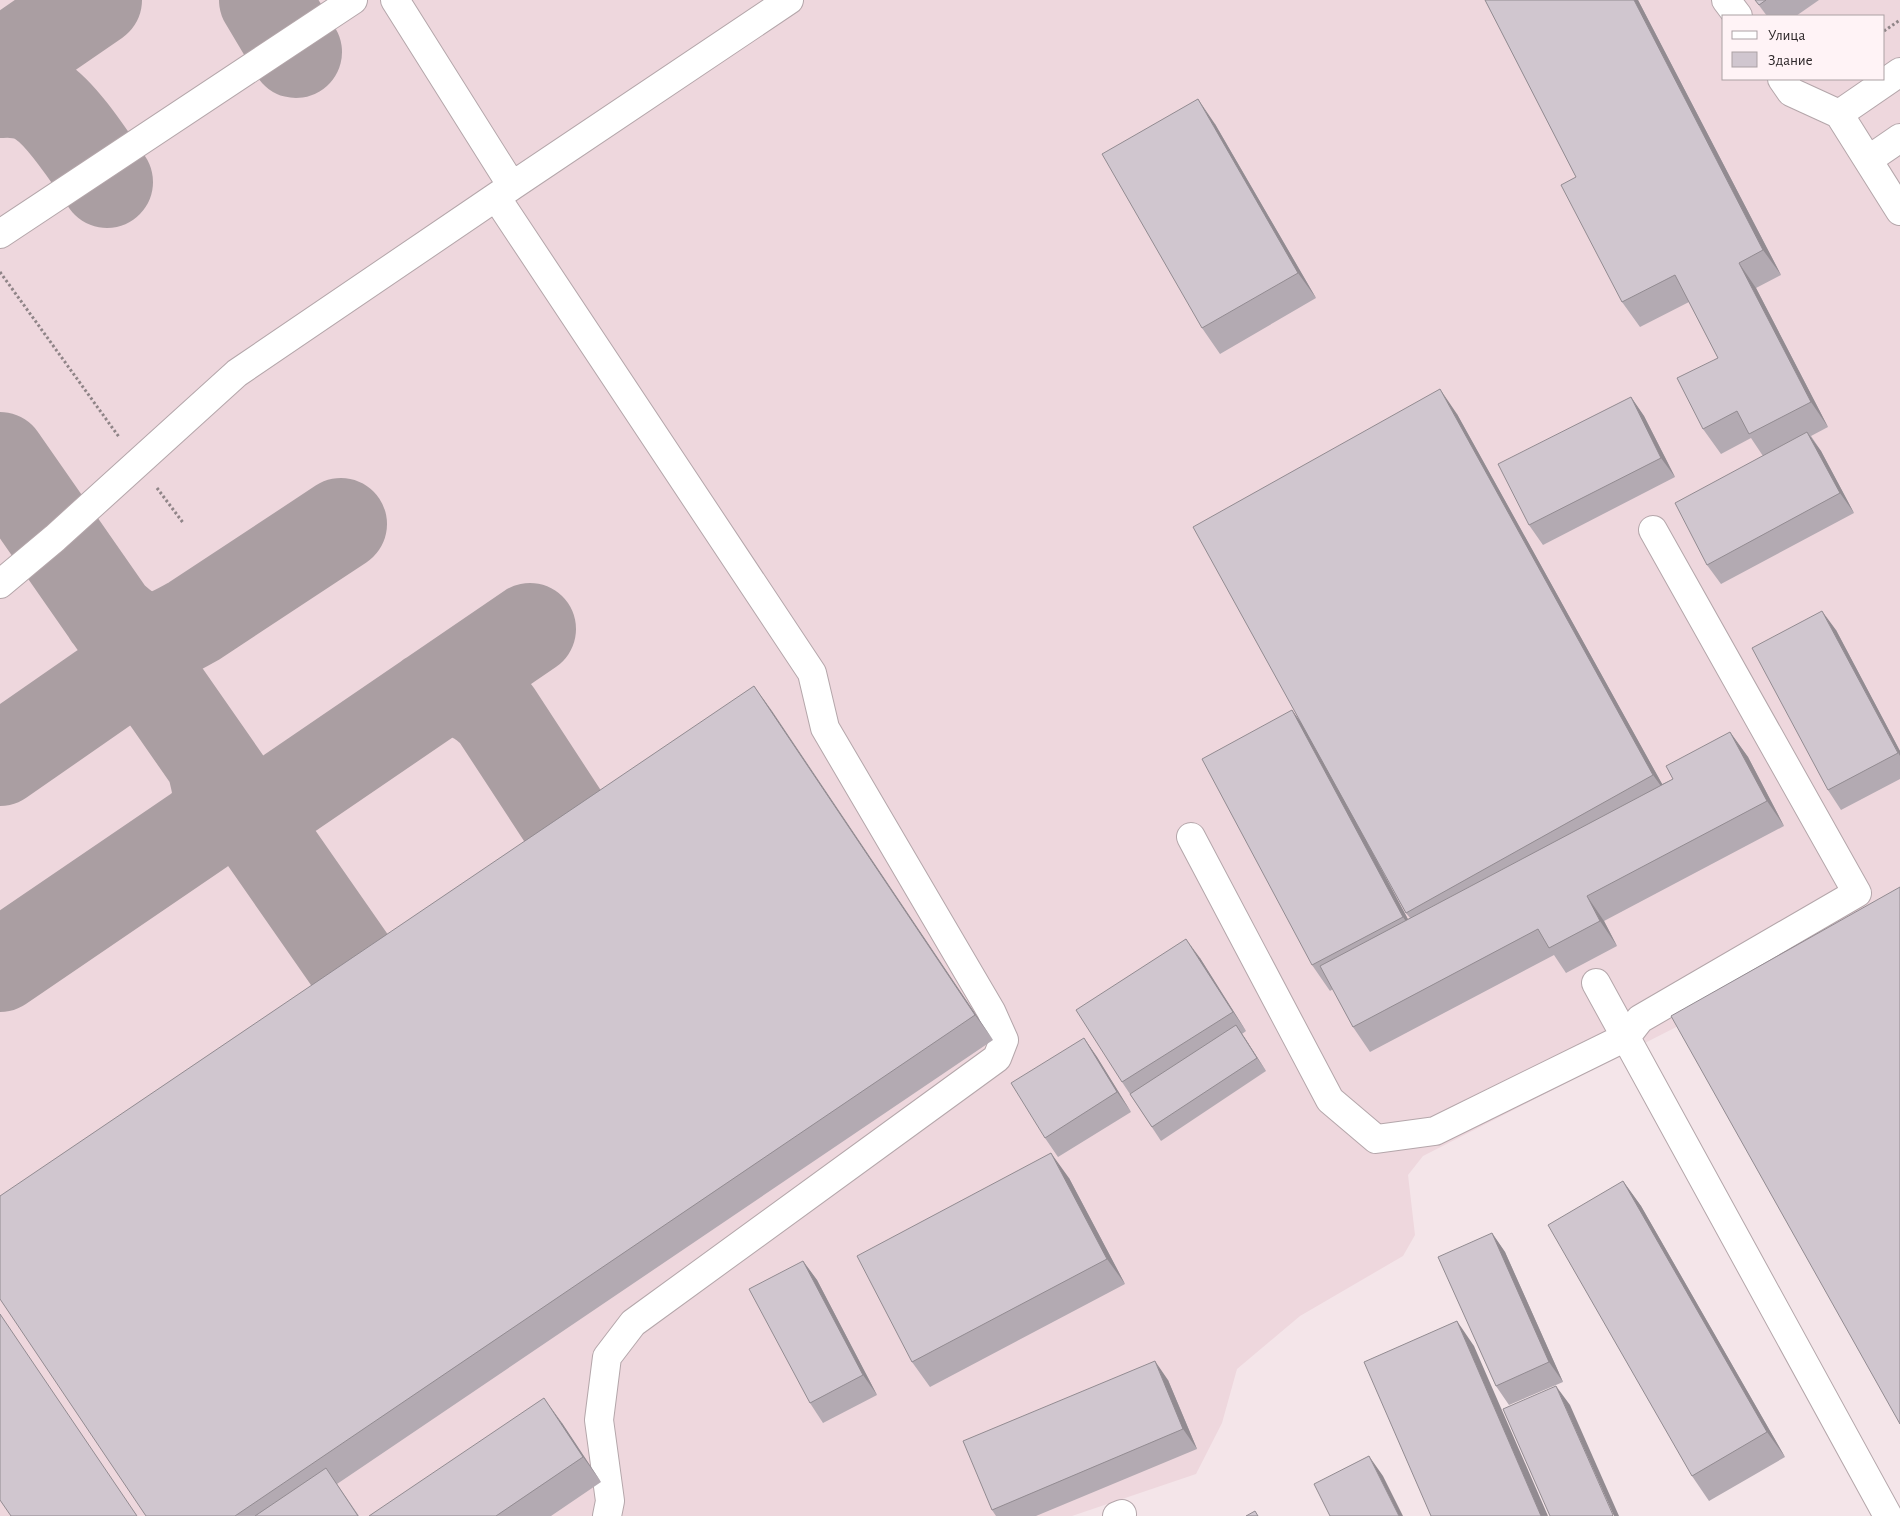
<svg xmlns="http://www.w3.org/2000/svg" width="1900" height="1516" viewBox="0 0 1900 1516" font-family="'Alegreya Sans',sans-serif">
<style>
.built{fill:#eed7dd;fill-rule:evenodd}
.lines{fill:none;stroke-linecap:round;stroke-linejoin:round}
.taxiway{stroke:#aa9ea2;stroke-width:92}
.minor-casing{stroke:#b4a6aa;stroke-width:30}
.path{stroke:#8f8487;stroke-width:3;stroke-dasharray:2.5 2.5;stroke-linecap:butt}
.minor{stroke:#fff;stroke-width:28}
.wall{fill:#b3aab2;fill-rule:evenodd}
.shaded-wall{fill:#928b91}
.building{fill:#d0c6cf;stroke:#928b91}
</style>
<rect width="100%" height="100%" fill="#f4e5e9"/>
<path class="built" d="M0 0H1900V906L1747 991 1423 1156 1408 1175 1415 1235 1403 1256 1300 1316 1237 1369 1222 1423 1196 1474 1072 1516H0ZM1724 16H1884V79H1724Z"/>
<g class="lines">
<path class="taxiway" d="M265 0 296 52
M0 66 96 0
M0 92C14 91 29 93 41 101 63 115 91 159 107 182
M0 458 367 985
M109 615C144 648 155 643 194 621L341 524
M430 697C455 684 478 695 496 714L579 841
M0 760 118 678C132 662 131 655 123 636
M275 803 530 629
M0 966 201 829C223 807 220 794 213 766"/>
<defs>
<path id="minor" d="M1726 0 1738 16
M1782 79 1791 92 1839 114 1900 211
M1839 114 1900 72
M1868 160 1900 138
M512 186 789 0
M496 197 812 673 825 728 991 1011 1004 1040 997 1058 633 1323 607 1357 599 1420 610 1501 607 1516
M0 234 353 0
M0 584 55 538 237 373 512 186 395 0
M1191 837 1330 1100 1376 1139 1435 1131 1626 1037 1640 1019 1857 893 1653 530
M1596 983 1888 1516
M1117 1516 1122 1514"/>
</defs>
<use href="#minor" class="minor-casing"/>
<path class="path" d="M1884 31 1900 20
M0 272 119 437
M157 488 184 524"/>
<use href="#minor" class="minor"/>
</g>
<path class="wall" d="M1485 0H1638L1781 275 1756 288 1828 427 1811 436 1821 451 1854 513 1721 584 1707 565 1763 456 1751 438 1721 454 1703 429 1718 358 1689 302 1640 327 1622 302 1576 177Z
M1755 0H1819L1796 16H1767Z
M1215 124 1316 298 1220 354 1202 328Z
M1631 397 1644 416 1675 477 1543 545 1529 525Z
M1457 414 1662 784 1673 779 1730 732 1748 757 1784 826 1604 921 1617 946 1566 973 1554 955 1370 1052 1353 1027 1333 989 1330 991 1312 965 1292 710 1301 723ZM1362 833 1406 913 1410 918 1408 919Z
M1836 630 1900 751V779L1841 810 1828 790Z
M754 686 993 1040 337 1484 359 1516H146Z
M1200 958 1246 1031 1242 1034 1266 1071 1161 1141 1122 1082Z
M1084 1038 1097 1057 1131 1112 1058 1157 1045 1138Z
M1069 1178 1125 1284 930 1387 912 1362Z
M1623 1181 1641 1206 1785 1457 1709 1501 1692 1476Z
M1492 1233 1505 1252 1563 1382 1509 1405 1496 1386Z
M803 1261 817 1280 877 1395 823 1423 810 1403Z
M1168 1380 1197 1449 1036 1516H996L992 1510Z
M562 1423 601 1482 551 1516H369Z"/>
<path class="shaded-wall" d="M1634 0H1638L1781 275 1763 250Z
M1198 99 1215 124 1316 298 1298 273Z
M1739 263 1756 288 1828 427 1811 402Z
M1440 389 1457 414 1671 800 1653 775Z
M1631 397 1644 416 1675 477 1661 458Z
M1807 432 1821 451 1854 513 1840 493Z
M1822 611 1836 630 1900 751V756Z
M754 686 772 711 993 1040 975 1015Z
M1292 710 1310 735 1420 942 1403 917Z
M1730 732 1748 757 1784 826 1767 801Z
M1587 896 1604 921 1617 946 1600 921Z
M1186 939 1200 958 1246 1031 1233 1012Z
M1236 1025 1245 1038 1266 1071 1257 1058Z
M1084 1038 1097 1057 1131 1112 1117 1092Z
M1051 1153 1069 1178 1125 1284 1107 1259Z
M1623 1181 1641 1206 1785 1457 1767 1432Z
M1492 1233 1505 1252 1563 1382 1549 1362Z
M803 1261 817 1280 877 1395 863 1375Z
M1457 1321 1474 1346 1548 1516H1541Z
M1155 1361 1168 1380 1197 1449 1183 1429Z
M1556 1386 1570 1405 1619 1516H1614Z
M544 1398 562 1423 601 1482 583 1457Z
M1369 1456 1383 1476 1403 1516H1399Z"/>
<path class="building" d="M1485 0H1634L1763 250 1739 263 1811 402 1749 434 1737 411 1703 429 1677 378 1718 358 1675 275 1622 302 1561 185 1576 177Z
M1755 0H1766L1759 5Z
M1198 99 1298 273 1202 328 1102 154Z
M1440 389 1653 775 1406 913 1193 527Z
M1631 397 1661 458 1529 525 1498 464Z
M1807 432 1840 493 1707 565 1675 503Z
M1822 611 1898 753 1828 790 1752 648Z
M754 686 975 1015 235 1516H146L0 1299V1196Z
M1292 710 1403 917 1312 965 1202 759Z
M1730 732 1767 801 1587 896 1600 921 1549 948 1538 929 1353 1027 1320 966 1673 779 1666 766Z
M1900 887V1424L1671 1016Z
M1186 939 1233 1012 1122 1082 1076 1010Z
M1236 1025 1257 1058 1152 1127 1130 1094Z
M1084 1038 1117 1092 1045 1138 1011 1083Z
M1051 1153 1107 1259 912 1362 857 1256Z
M1623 1181 1767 1432 1692 1476 1548 1225Z
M1492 1233 1549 1362 1496 1386 1438 1257Z
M803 1261 863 1375 810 1403 749 1289Z
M0 1314 137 1516H11L0 1500Z
M1457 1321 1541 1516H1431L1364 1362Z
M1155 1361 1183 1429 992 1510 963 1441Z
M1556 1386 1613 1515 1612 1516H1550L1503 1409Z
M544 1398 583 1457 496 1516H369Z
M1369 1456 1399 1516H1330L1314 1484Z
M326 1468 358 1516H255Z
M1255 1511 1258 1516H1246Z"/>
<rect x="1722" y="15" width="162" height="65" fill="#fff3f6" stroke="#aba1a4"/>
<rect x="1732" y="31" width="25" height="8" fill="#ffffff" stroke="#aba1a4"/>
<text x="1768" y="40" font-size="15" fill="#2d2729">Улица</text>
<rect x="1732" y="52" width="25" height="15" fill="#d0c6cf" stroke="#aba1a4"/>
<text x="1768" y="65" font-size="15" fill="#2d2729">Здание</text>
</svg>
